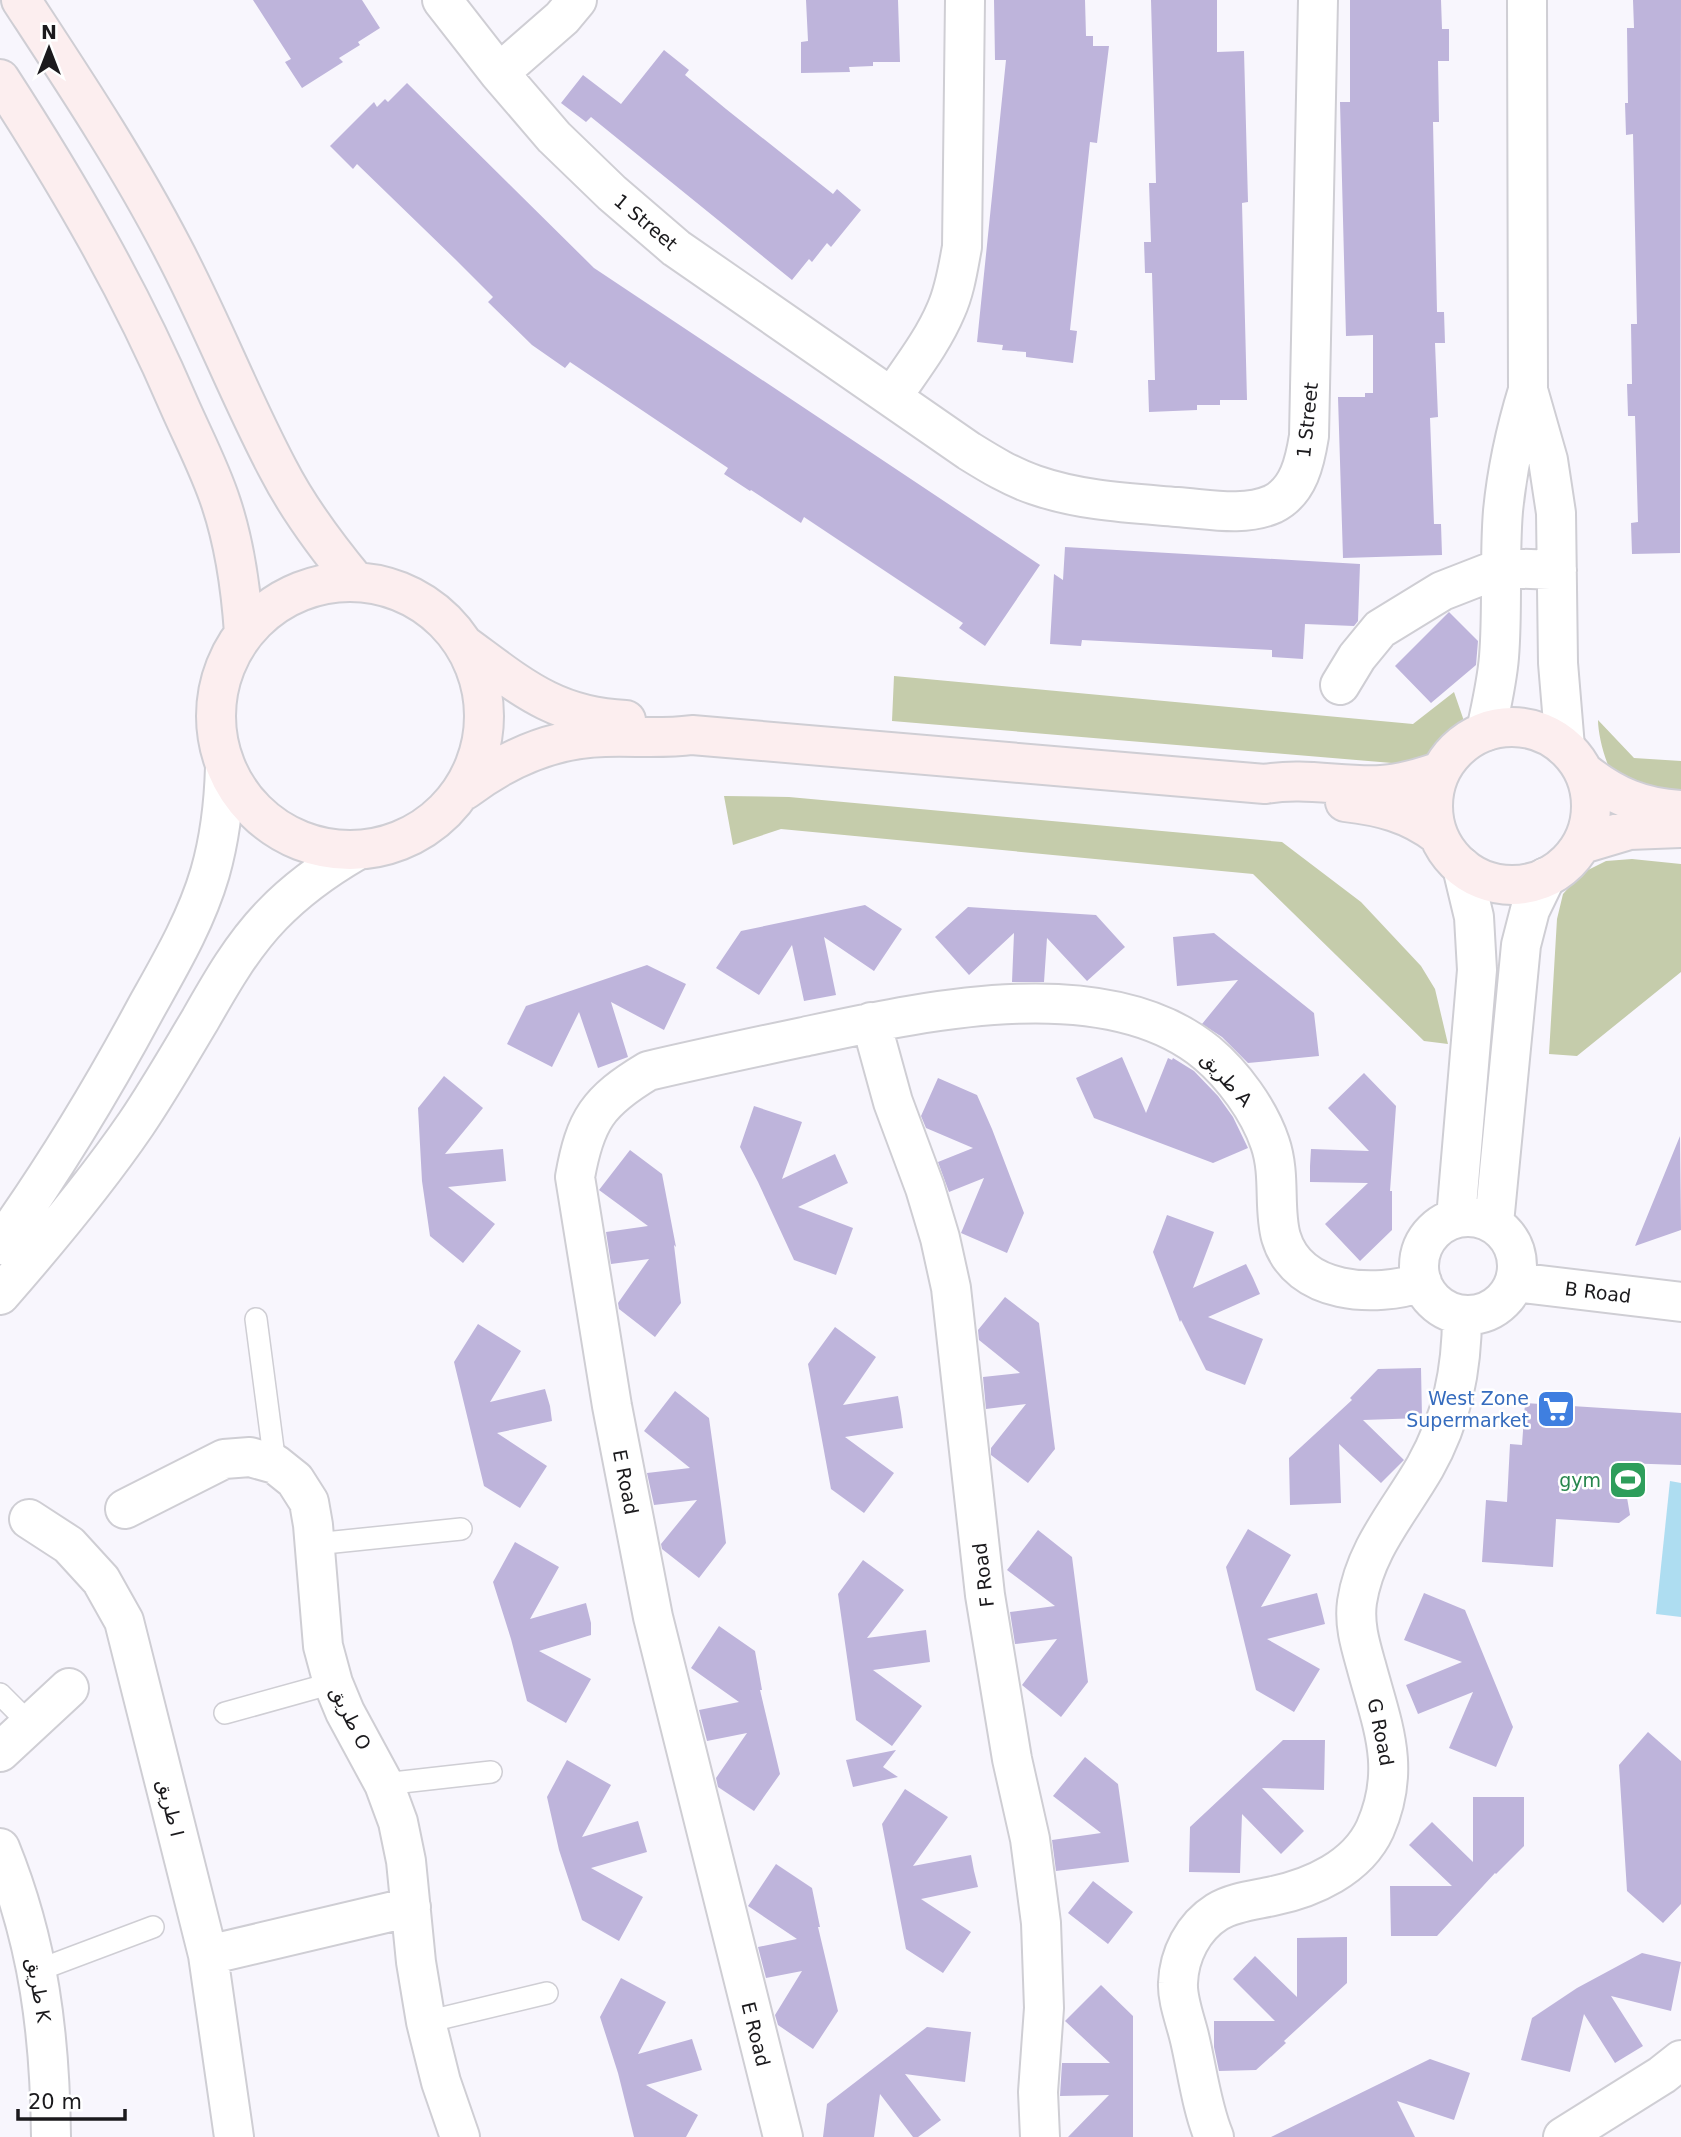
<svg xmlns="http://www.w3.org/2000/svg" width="1681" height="2137" viewBox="0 0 1681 2137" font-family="'DejaVu Sans','Noto Naskh Arabic',sans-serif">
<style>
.green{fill:#c5ccab}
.water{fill:#aeddf1}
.building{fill:#beb4db}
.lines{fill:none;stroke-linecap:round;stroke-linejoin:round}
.lane-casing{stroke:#cfced4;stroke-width:24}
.street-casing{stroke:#cfced4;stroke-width:42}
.secondary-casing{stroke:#cfced4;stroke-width:42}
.lane{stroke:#fff;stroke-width:21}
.street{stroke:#fff;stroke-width:38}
.secondary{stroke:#fceeef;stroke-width:38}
.labels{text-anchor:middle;stroke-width:5;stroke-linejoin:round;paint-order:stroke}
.street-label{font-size:19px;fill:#1b1a1d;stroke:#fff}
.shop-label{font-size:19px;fill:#366cbe;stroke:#fff;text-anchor:end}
.leisure-label{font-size:19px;fill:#27864d;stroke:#fff;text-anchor:end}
</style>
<rect width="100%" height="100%" fill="#f8f6fd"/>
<path class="green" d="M894 676 1413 724 1454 692 1464 721 1433 757 1404 764 892 721Z
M1598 720 1634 758 1681 761V809C1669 804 1630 793 1623 788 1608 777 1598 737 1598 720Z
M724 796 789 797 1282 842 1361 902 1421 966 1435 989 1448 1044 1424 1041 1253 874 781 829 733 845Z
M1632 859 1681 864V972L1577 1056 1549 1054 1557 919 1563 894 1582 873 1606 861Z"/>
<path class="water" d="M1670 1481 1681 1483V1617L1656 1614Z"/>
<path class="building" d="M253 0H362L380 28 358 42 360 45 339 58 343 62 302 88 285 62 291 59Z
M806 0H898L900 62H873V66L849 67 850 72 801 73V42L808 41Z
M994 0H1085L1086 36H1093V46H1109L1097 143 1090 142 1070 330 1077 331 1073 363 1026 357V352L1002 350 1003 345 977 342 1006 60H995Z
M1151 0H1217V52L1244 51 1248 202 1242 203 1247 400H1220V405H1197V410L1149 412 1148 380H1155L1152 273H1145L1144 242H1151L1149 183H1156Z
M1350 0H1441L1442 29H1449V61H1438L1439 122H1433L1437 312H1444L1445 343H1435L1438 417 1430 418 1434 524H1441L1442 555 1343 558 1338 397H1365V393H1373V335L1346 336 1340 102H1350Z
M1633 0H1681L1680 553 1632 554 1631 523 1638 522 1635 416H1628L1627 384H1632L1631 324H1637L1633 134 1626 135 1625 103H1628L1627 28H1634Z
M664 50 689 70 685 75 726 109 833 194 837 189 861 210 831 247 827 243 812 262 809 259 792 280 591 117 586 122 561 103 583 75 621 104Z
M407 83 594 268 1040 565 985 646 959 628 963 623 804 517 801 523 751 490 750 491 724 474 728 468 570 362 565 368 532 345 488 302 493 297 455 259 357 164 353 169 330 146 374 102 377 107 385 99 388 102Z
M1065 547 1360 564 1358 621 1354 626 1305 624 1303 659 1272 657V650L1082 640 1081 646 1050 644 1054 574 1063 580Z
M1449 612 1478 641 1476 665 1431 703 1395 666Z
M865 905 902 929 874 971 824 937 836 995 804 1001 792 945 759 995 716 968 741 931Z
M968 907 1096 915 1125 947 1087 981 1047 938 1044 982H1012L1014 933 969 975 935 937Z
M1214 933 1314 1013 1319 1056 1248 1063 1222 1037 1202 1024 1238 980 1177 986 1173 937Z
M647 965 686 984 664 1030 611 1002 628 1057 598 1068 579 1012 552 1067 507 1044 526 1006Z
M1122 1057 1146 1113 1168 1058 1172 1060 1173 1058 1194 1071 1218 1096 1233 1117 1248 1148 1213 1163 1094 1118 1076 1078Z
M1364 1073 1396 1106 1390 1191H1392V1230L1360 1261 1325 1224 1368 1183 1310 1182V1166L1311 1149 1369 1151 1328 1108Z
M444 1076 483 1108 445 1154 503 1149 506 1181 448 1187 495 1224 463 1263 430 1236 422 1181 418 1108Z
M938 1078 977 1095 992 1129 1024 1213 1007 1253 961 1233 984 1178 949 1192 938 1162 973 1148 926 1128 921 1116Z
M754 1106 802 1122 782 1179 835 1154 848 1183 798 1207 853 1228 836 1275 794 1260 758 1182 740 1147Z
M1680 1136 1681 1230 1635 1246Z
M630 1150 662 1174 676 1247 674 1245 681 1303 655 1337 619 1309 618 1303 649 1259 611 1264 606 1232 648 1226 599 1190Z
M1167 1215 1214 1232 1193 1288 1246 1264 1253 1278 1260 1294 1208 1317 1263 1339 1245 1385 1206 1370 1181 1320 1180 1322 1153 1252Z
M1005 1297 1039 1323 1055 1449 1028 1483 991 1455V1448L1026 1404 986 1409 983 1377 1020 1373 979 1340 978 1330Z
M478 1324 521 1351 490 1402 545 1389 550 1406 552 1421 497 1433 547 1466 520 1508 484 1486 454 1362Z
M835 1327 876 1357 843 1405 898 1396 901 1413 903 1428 845 1437 894 1473 864 1513 831 1489 808 1364Z
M1421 1368 1422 1418 1363 1420 1404 1460 1381 1483 1339 1444 1341 1503 1290 1505 1289 1458 1352 1400 1350 1398 1378 1369Z
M675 1391 709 1418 721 1504 726 1543 699 1578 662 1549 661 1544 697 1500 654 1505 647 1473 690 1468 644 1431Z
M1525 1403 1681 1413V1465L1621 1463 1630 1515 1619 1523 1556 1519 1553 1567 1482 1562 1486 1500 1507 1502 1510 1444 1522 1445Z
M1248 1529 1291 1555 1261 1607 1317 1593 1321 1608 1325 1624 1267 1639 1320 1669 1294 1712 1256 1690 1226 1567Z
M1038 1530 1072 1557 1082 1635 1088 1682 1061 1717 1022 1685 1057 1639 1015 1644 1010 1612 1055 1606 1007 1570Z
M515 1542 559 1567 530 1619 586 1603 591 1623V1635L539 1651 591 1679 566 1723 527 1701 511 1639 493 1582Z
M863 1560 904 1590 867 1638 926 1630 930 1662 873 1670 922 1706 892 1746 856 1720 838 1594Z
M1424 1593 1465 1610 1513 1727 1496 1767 1449 1748 1473 1692 1418 1714 1406 1685 1462 1662 1404 1640Z
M719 1626 755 1651 762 1690H760L780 1774 754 1811 718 1787 716 1778 747 1733 707 1741 699 1710 739 1702 691 1668Z
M1648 1732 1681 1761V1904L1663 1923 1627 1891 1619 1765Z
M1283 1740H1325L1324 1790 1262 1788 1304 1831 1281 1854 1242 1814 1240 1873 1189 1872 1190 1827Z
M896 1750 883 1767 898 1777 853 1787 846 1760Z
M1085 1757 1118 1784 1129 1862 1056 1871 1052 1840 1101 1833 1053 1796Z
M567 1760 611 1785 582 1837 638 1821 647 1852 591 1868 643 1897 619 1941 582 1920 559 1850 547 1797Z
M905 1789 948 1817 913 1866 971 1855 974 1871 978 1887 921 1899 971 1932 943 1973 906 1949 882 1824Z
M1473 1797H1524V1846L1496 1874 1495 1873 1437 1936H1391L1390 1886H1452L1409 1845 1432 1822 1473 1862Z
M776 1864 812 1888 820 1927H818L838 2011 813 2049 778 2025 775 2015 802 1971 766 1978 758 1947 797 1939 748 1906Z
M1093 1881 1133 1912 1108 1944 1068 1913Z
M1347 1937V1983L1284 2041 1286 2043 1256 2070 1219 2071 1214 2047V2021H1275L1233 1979 1255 1956 1297 1997V1938Z
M1642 1953 1681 1962 1671 2011 1611 1996 1643 2046 1615 2063 1584 2014 1570 2072 1521 2060 1532 2018 1577 1988Z
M621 1978 666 2002 638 2054 692 2039 702 2070 646 2085 698 2115 686 2137H634L618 2073 600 2017Z
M1101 1985 1133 2016V2137H1068L1109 2095 1060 2096 1062 2063H1110L1065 2021Z
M927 2027 971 2032 965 2082 905 2074 941 2120 918 2137H913L880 2094 874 2137H823L827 2104Z
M1430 2059 1470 2073 1454 2120 1397 2101 1415 2137H1271Z"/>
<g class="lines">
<defs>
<path id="lane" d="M256 1319 275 1464
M315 1544 461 1529
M0 1694 29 1723
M225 1713 333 1683
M384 1784 491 1772
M36 1971 153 1927
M426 2022 547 1993"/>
<path id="street" d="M442 0 499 73 554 137 612 193 676 248 969 451C990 464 1011 477 1035 485 1081 501 1129 503 1177 507 1208 509 1244 517 1273 504 1299 491 1305 461 1309 436L1318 0
M499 73 562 18 577 0
M1528 390 1548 460 1556 513 1558 663 1565 747
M892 397C911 369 933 341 946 310 955 290 958 268 962 247L965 0
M1340 685 1357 657 1380 629 1442 591 1501 568 1557 570
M1486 731C1491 707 1497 682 1499 657 1503 608 1499 560 1503 511 1507 470 1516 429 1528 390L1527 0
M871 1022 893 1102 925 1188 940 1238 951 1288 985 1595 1012 1759 1030 1839 1041 1923 1044 2008 1038 2092 1040 2137
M1419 1266a49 49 0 1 1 98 0a49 49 0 1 1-98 0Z
M1456 1218 1477 970 1474 917 1462 867
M1494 1223 1521 945 1530 910 1546 877
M0 1245C54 1169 102 1090 146 1008 170 965 196 921 210 873 220 838 224 803 225 767
M1515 1282 1681 1302
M0 1295C48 1240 95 1184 136 1124 159 1090 179 1055 200 1020 221 983 242 946 272 915 297 889 325 869 356 851
M125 1509 224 1459 250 1457 275 1464 295 1480 309 1502 313 1525 323 1646 333 1683 345 1712 384 1784 398 1822 406 1861 416 1962 426 2022 441 2082 460 2137
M29 1519 69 1545 101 1580 124 1621 208 1955 234 2137
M0 1752 69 1688
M0 1848C39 1944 50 2035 51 2137
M208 1955 411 1907
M783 2137 653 1617 612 1406 575 1177C585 1120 598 1101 648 1071 699 1059 751 1048 803 1037 920 1012 1105 969 1207 1053 1233 1075 1259 1110 1270 1143 1281 1175 1273 1209 1281 1237 1298 1295 1376 1298 1422 1282
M1214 2137C1202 2109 1197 2070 1190 2040 1186 2022 1177 2000 1178 1983 1179 1955 1193 1927 1217 1912 1233 1902 1255 1900 1273 1896 1312 1888 1357 1868 1375 1829 1402 1768 1382 1725 1366 1665 1360 1644 1354 1624 1357 1602 1365 1549 1399 1512 1425 1467 1452 1419 1462 1370 1462 1315
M1563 2137 1662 2075 1681 2060"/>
<path id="secondary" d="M21 0C74 81 128 162 173 249 211 321 240 397 278 469 299 510 327 547 356 582
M0 79C68 184 130 290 179 405 193 437 210 469 221 503 235 545 241 589 244 633
M216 716a134 134 0 1 1 268 0a134 134 0 1 1-268 0Z
M463 644C519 685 554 717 626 720
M1433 806a79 79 0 1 1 158 0a79 79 0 1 1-158 0Z
M1584 772C1614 796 1642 808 1681 810
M465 790C506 759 552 738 605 737 635 736 663 739 692 735L1265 784C1304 777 1342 787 1381 785 1402 784 1421 778 1441 771
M1345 802C1380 806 1409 813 1438 835
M1582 844 1629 830 1681 828"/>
</defs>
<use href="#lane" class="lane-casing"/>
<use href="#street" class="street-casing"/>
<use href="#secondary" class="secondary-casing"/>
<use href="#lane" class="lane"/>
<use href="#street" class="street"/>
<use href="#secondary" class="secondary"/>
</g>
<defs>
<symbol id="supermarket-square" viewBox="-11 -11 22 22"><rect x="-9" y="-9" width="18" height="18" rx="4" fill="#3f7fe0" stroke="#fff"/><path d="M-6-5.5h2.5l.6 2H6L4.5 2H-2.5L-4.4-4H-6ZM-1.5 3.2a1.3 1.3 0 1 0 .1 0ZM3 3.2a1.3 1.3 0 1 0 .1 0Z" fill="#fff"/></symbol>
<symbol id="stadium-square" viewBox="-11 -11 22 22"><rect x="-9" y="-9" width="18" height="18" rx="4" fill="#2e9e5b" stroke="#fff"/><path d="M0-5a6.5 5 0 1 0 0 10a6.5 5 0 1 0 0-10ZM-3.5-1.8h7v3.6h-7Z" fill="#fff"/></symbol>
</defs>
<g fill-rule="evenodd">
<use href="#supermarket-square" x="1534" y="1387" width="44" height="44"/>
<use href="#stadium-square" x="1606" y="1458" width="44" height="44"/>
</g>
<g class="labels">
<g class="street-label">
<text transform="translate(646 222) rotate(40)" y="7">1 Street</text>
<text transform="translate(1307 420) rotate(-84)" y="7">1 Street</text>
<text transform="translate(1227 1079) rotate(48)" y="7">طريق A</text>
<text transform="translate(1598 1292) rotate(7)" y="7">B Road</text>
<text transform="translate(626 1482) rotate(79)" y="7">E Road</text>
<text transform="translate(983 1575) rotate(-97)" y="7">F Road</text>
<text transform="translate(351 1718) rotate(64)" y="7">طريق O</text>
<text transform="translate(1381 1732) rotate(79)" y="7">G Road</text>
<text transform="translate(171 1808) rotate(76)" y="7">طريق I</text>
<text transform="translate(39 1990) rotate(80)" y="7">طريق K</text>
<text transform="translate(756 2034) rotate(76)" y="7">E Road</text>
</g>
<g class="shop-label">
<text x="1529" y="1405">West Zone<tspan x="1529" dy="22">Supermarket</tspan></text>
</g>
<g class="leisure-label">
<text x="1601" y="1487">gym</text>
</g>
</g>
<g transform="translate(49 49)" stroke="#ffffff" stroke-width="5" paint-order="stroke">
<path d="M0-5L12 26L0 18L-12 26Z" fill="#1b1a1d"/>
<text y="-10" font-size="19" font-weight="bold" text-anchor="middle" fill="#1b1a1d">N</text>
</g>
<path d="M18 2109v10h107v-10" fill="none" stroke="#1b1a1d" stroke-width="3.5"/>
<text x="28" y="2109" font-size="21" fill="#1b1a1d" stroke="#ffffff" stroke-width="5" paint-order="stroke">20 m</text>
</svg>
